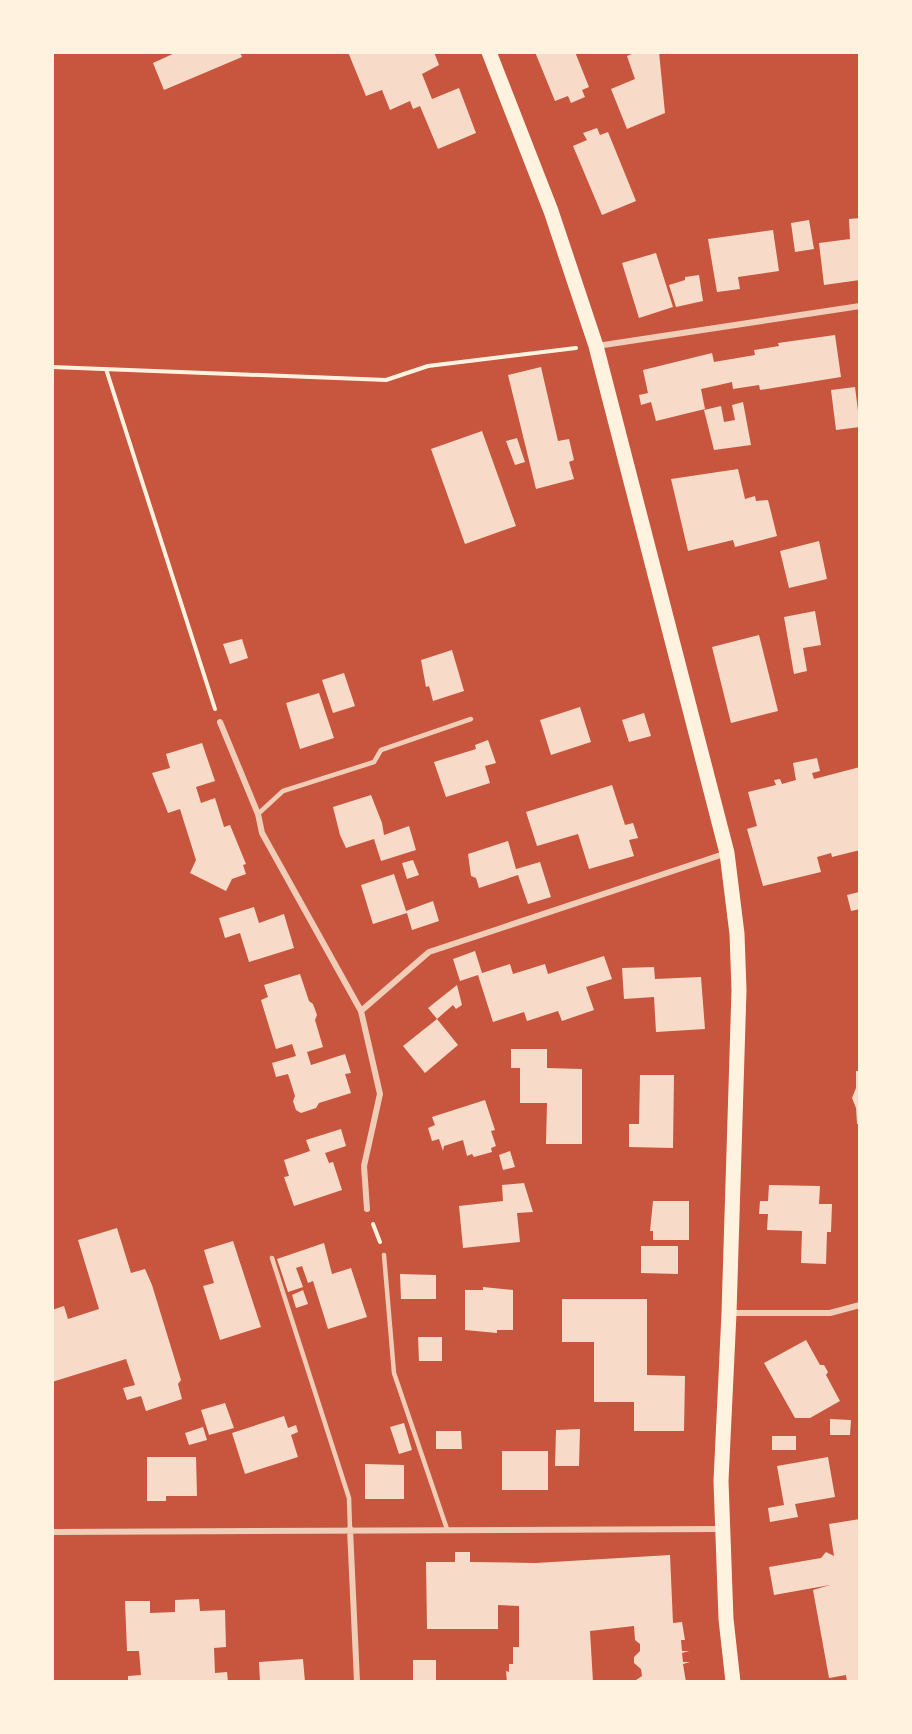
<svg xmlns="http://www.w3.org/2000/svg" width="912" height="1734" viewBox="0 0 912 1734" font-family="Jost,sans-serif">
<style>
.building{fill:#f7dbc8}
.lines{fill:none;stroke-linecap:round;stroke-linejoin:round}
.path{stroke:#fff3e0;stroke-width:4}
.service{stroke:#f1ccb7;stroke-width:4.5}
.minor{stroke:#f1ccb7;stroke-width:6}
.primary{stroke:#fff3e0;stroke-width:15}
</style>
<rect width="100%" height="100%" fill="#c8553d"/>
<path class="building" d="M177 52H240L242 57 164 90 153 63Z
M348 52H434L439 65 422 74 432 99 459 88 476 133 438 149 420 106 413 109 410 101 390 110 382 90 366 96Z
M535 52H575L589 87 582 90 585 97 571 103 568 96 555 101Z
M637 52H659L665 113 627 129 611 89 635 79 627 56Z
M597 128 600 135 608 132 636 201 602 215 573 146 587 140 583 133Z
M860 218V280L824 285 819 243 850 239 849 219Z
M809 220 814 249 795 252 791 223Z
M773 230 779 271 738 277 740 289 717 292 708 239Z
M656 253 673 307 639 318 622 263Z
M699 275 703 301 676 307 669 285 685 280V277Z
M835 335 841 377 760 390 759 385 733 389 732 382 719 385 701 389 705 409 656 421 651 402 641 405 639 395 648 393 643 370 712 353 714 362 755 355 754 350 779 346 778 343Z
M541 367 558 441 569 439 574 460 569 462 574 479 536 489 508 375Z
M855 387 860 427 836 430 831 390Z
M743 402 751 445 714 450 704 410 721 406 724 422 735 420 732 405Z
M482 431 516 526 465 544 431 449Z
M517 438 525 462 515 465 506 441Z
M738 469 745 499 755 496 756 501 768 500 777 536 735 547 733 540 688 551 671 479Z
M819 541 827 579 789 588 780 551Z
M815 611 821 645 803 648 807 671 794 674 784 617Z
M759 635 778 711 731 723 712 647Z
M242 639 248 658 230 664 223 644Z
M452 650 464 691 433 701 429 686 426 687 421 660Z
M344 673 355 706 333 713 322 680Z
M319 693 334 738 300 749 286 703Z
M580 707 591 742 551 755 540 720Z
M644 713 651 736 629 742 622 720Z
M488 740 496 763 485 766 490 783 446 797 434 762 476 749 475 745Z
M202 743 215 781 196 787 201 803 215 798 224 827 230 825 246 864 243 865 246 874 232 879 226 891 190 873 196 860 180 809 168 813 152 773 170 768 166 754Z
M817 758 820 771 812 773 814 779 860 767V850L832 857 831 853 817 857 821 872 763 886 747 829 757 826 748 792 776 785 774 780 780 779 782 784 796 780 793 763Z
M612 785 625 825 633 823 638 838 629 840 634 856 589 869 578 834 537 846 526 812Z
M371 795 382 823 384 835 409 826 416 850 381 861 374 839 346 848 340 835 333 807Z
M508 841 516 869 540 862 551 897 528 904 518 875 479 888 476 878 471 876 468 854Z
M413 860 419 875 407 879 402 863Z
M394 874 406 911 433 901 439 921 412 930 407 913 373 924 361 885Z
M859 892 860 909 851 911 847 895Z
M254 907 259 923 284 914 294 948 249 962 240 933 225 938 219 918Z
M475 951 482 973 510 964 513 974 545 964 548 974 604 956 612 979 586 987 594 1010 562 1021 558 1011 527 1021 524 1012 493 1022 478 975 460 981 453 959Z
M654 967 655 979 701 977 705 1029 656 1032 654 997 624 999 622 968Z
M300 974 309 1001 313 1004 317 1015 315 1020 323 1047 307 1052 311 1065 345 1054 351 1073 345 1074 351 1093 319 1103 316 1108 301 1113 296 1110 293 1101 295 1096 288 1074 276 1077 272 1063 296 1056 292 1044 276 1049 261 1000 268 997 264 985Z
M457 985 462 1005 456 1009 453 1005 437 1019 428 1008Z
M437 1019 458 1045 425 1073 403 1046Z
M511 1049H547V1068L582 1069V1144H546L547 1103H520V1068H511Z
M856 1071H860V1124H857L856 1108 852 1098 856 1088Z
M640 1075H674L673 1148 629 1147V1124H639Z
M485 1100 495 1130 491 1131 496 1146 491 1148 492 1152 474 1157 472 1154 467 1156 463 1140 444 1146 443 1151 439 1139 432 1141 428 1128 435 1125 432 1117Z
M341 1129 346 1146 325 1153 329 1163 333 1162 342 1190 294 1206 284 1177 289 1176 284 1160 310 1151 306 1140Z
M510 1151 515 1167 503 1170 499 1155Z
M524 1183 533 1212 517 1213 520 1242 463 1248 459 1206 503 1201 502 1185Z
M769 1185 820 1186 819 1204H832L831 1232H827L826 1264 801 1263 802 1231 767 1230 768 1214H759L760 1201H768Z
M653 1201H689V1240H653V1231H650Z
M117 1228 131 1273 145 1269 152 1285 181 1380 178 1384 182 1399 146 1411 141 1396 127 1400 123 1388 135 1385 126 1359 52 1382V1310L64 1306 68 1319 99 1309 78 1240Z
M233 1241 261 1327 220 1340 203 1286 214 1283 204 1250Z
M324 1243 332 1274 351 1268 367 1317 328 1329 313 1281 308 1283 302 1266 296 1268 303 1287 288 1292 277 1259Z
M641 1246H678V1274L641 1273Z
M400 1274 436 1275V1299H401Z
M483 1287 513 1290V1330H497V1333L465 1330V1290H483Z
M303 1290 308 1304 296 1308 292 1295Z
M562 1299H647V1375L685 1376 684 1431H634V1402H594V1342H562Z
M418 1337H442V1361H419Z
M806 1340 820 1365H824L828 1372 826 1375 840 1401 810 1418H795L764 1363Z
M225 1403 234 1428 209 1435 201 1410Z
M284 1416 288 1428 296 1425 298 1432 291 1435 298 1457 245 1474 232 1433Z
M830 1419 851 1420 850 1435H830Z
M404 1423 412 1450 399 1454 390 1427Z
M203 1427 207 1440 189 1445 185 1433Z
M580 1429 579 1466H555L556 1430Z
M436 1431H461L462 1449H436Z
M772 1436H796V1450H772Z
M502 1451H548V1490H502Z
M147 1457H196L197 1496H166V1501H147Z
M828 1457 835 1497 795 1504 798 1517 770 1522 768 1508 784 1505 777 1466Z
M365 1464 404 1465V1499H365Z
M860 1519V1682H847L846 1675 829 1678 813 1590 830 1585 774 1595 769 1567 821 1558 826 1552 834 1556 829 1524Z
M455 1552H470V1562L536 1563 670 1555 673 1623 682 1622 685 1640H681L682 1651H689L682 1653 683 1662H690L683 1664 686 1682H633L642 1676 641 1669 634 1663V1657L640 1651V1644L635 1640 634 1626 590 1631 593 1682H507L506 1671 509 1672V1664H513V1647H519V1606L498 1605V1629H427L426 1562H455Z
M199 1599 200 1611 225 1610 226 1647 214 1648 215 1673 227 1672 228 1682H128V1676L141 1675 139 1651H127L125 1601H150V1613L175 1612V1600Z
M303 1659 305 1682H260L259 1662Z
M413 1660H436V1680H413Z"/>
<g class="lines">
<path class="path" d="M52 367 386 380 428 366 576 348
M106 369 215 709
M373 1224 380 1242"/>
<path class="service" d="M258 814 283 791 374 762 381 750 471 719
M384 1255 394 1373 447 1529
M272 1258 349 1498 350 1529"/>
<path class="minor" d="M597 346 860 306
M220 722 258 814 262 833 361 1011 380 1094 364 1166 367 1209
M361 1011 429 952 727 853
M730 1313H830L860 1305
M350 1529 357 1682
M52 1532 721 1529"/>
<path class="primary" d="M489 52 551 211 596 346 727 853 737 934 739 990 729 1313 721 1481 726 1619 733 1682"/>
</g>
<rect width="912" height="1734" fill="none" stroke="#fff3e0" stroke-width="108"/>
</svg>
